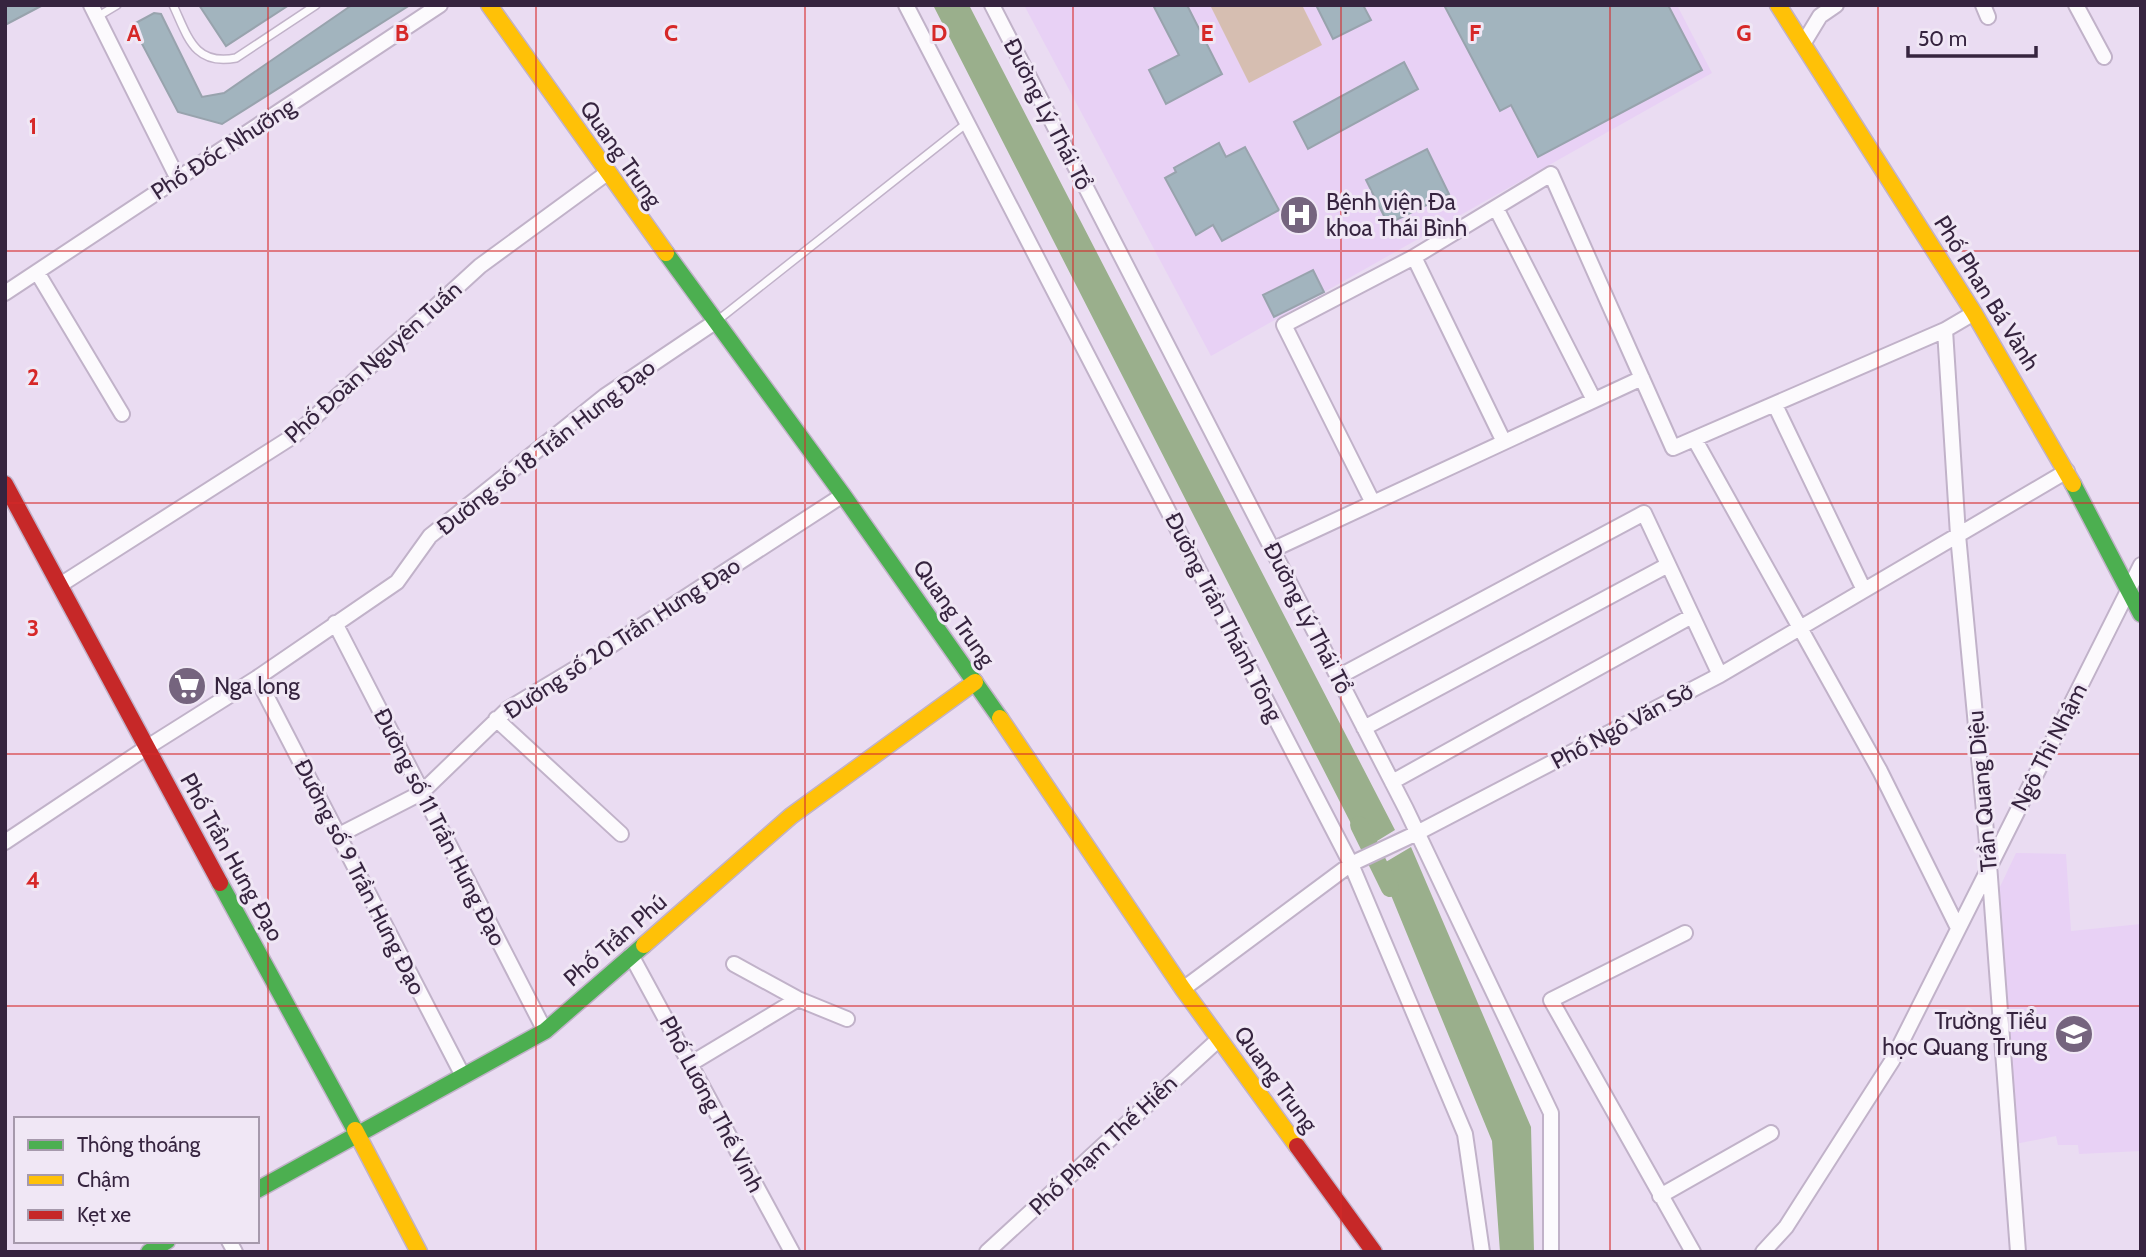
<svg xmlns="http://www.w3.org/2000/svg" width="2146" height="1257" viewBox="0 0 2146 1257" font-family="Cabin,sans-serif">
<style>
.built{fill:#e8d1f5}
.green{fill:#d6beb1}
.water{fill:#9aaf8c}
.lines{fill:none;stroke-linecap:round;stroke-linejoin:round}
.canal{stroke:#9aaf8c;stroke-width:18}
.building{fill:#a2b4be;stroke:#98a3ad;stroke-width:2}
.lane-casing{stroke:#c1b2c9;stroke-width:10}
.street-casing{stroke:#c1b2c9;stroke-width:18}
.fast-casing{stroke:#c1b2c9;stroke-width:19}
.slow-casing{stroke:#c1b2c9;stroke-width:19}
.jam-casing{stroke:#c1b2c9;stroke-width:19}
.lane{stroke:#fcfafd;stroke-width:7}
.street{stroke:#fcfafd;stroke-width:14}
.fast{stroke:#4caf50;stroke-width:16}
.slow{stroke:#ffc107;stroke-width:16}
.jam{stroke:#c62828;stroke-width:16}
.grid{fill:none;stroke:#d62828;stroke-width:2;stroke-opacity:0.55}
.labels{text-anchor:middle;stroke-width:6;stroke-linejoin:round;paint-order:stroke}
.street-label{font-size:23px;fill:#36243f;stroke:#f0e7f5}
.poi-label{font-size:23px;fill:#36243f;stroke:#f0e7f5;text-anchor:start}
.grid-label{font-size:23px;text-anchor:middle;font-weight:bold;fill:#d62828;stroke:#f0e7f5;stroke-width:6;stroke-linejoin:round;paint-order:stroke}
</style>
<rect width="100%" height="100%" fill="#eadcf2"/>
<path class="built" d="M1024 5H1677L1712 73 1211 356Z
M2016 853 2066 854 2071 931 2141 924V1151L2079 1154 2078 1145H2058L2056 1136 2015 1144 1997 893Z"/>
<path class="green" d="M1210 5H1302L1322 45 1249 83Z"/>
<path class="water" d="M933 5H969L1395 830 1364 849Z
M1411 847 1531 1127 1534 1252H1500L1492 1141 1379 866Z"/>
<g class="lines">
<path class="canal" d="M1359 825 1390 888"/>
</g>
<path class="building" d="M5 5H43L5 25Z
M199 5H289L226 46Z
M352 5H410L222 124 178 112 132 25 154 13 161 14 202 97 224 93Z
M1153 5H1187L1222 74 1166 104 1149 70 1179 55Z
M1316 5H1363L1371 20 1333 39Z
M1444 5H1668L1702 70 1538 157 1511 105 1500 111Z
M1404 62 1418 89 1308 149 1294 122Z
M1219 143 1226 157 1245 147 1279 210 1222 241 1213 225 1196 235 1165 178 1176 172 1174 168Z
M1427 149 1449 194 1388 224 1366 180Z
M1313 270 1324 292 1274 317 1263 295Z"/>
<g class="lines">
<defs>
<path id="lane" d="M173 5C188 37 194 66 236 58L316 5
M97 17 117 5
M718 320 967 123"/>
<path id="street" d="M91 5 178 179
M906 5 1351 864 1465 1134 1482 1252
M992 5 1406 809 1551 1113V1252
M1983 5 1988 17
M2076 5 2104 57
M1803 44 1820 16 1836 5
M1496 208 1594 400
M1414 257 1504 442
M37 272 122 414
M5 293 440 5
M1945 330 1958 535 1989 864 2018 1252
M1775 405 1864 590
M1695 440 1880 771 1958 928
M1373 503 1284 325 1414 257 1551 174 1673 448 1945 330 1974 313
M1272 550 1642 378
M60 585 295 435 480 266 607 173
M335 623 545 1031
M1338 677 1644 513 1720 675
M257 678 463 1076
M496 719 621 834
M1364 728 1668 565
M1392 782 1692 616
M339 835 421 793 508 709 578 667 843 495
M5 842 146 748 257 678 397 582 430 536 605 396 715 322
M1685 933 1551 1000 1693 1252
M631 955 792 1252
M734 964 798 999 847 1019
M1183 989 1351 864 1417 833 1720 675 2067 471
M690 1064 798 999
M1660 1196 1771 1133
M229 1241 235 1252
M987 1252 1219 1039
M1763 1252 1786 1227 1892 1061 2141 565"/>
<path id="fast" d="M666 253 843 495 1000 718
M2073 484 2141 614
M220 883 355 1130
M257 1190 545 1031 644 945
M149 1252 167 1241"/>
<path id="slow" d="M489 5 666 253
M1778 5 1974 313 2073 484
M1000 718 1183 989 1297 1146
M644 945 791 816 975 682
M355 1130 419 1252"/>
<path id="jam" d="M5 484 220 883
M1297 1146 1374 1252"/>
</defs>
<use href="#lane" class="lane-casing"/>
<use href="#street" class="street-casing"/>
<use href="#fast" class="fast-casing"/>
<use href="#slow" class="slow-casing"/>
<use href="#jam" class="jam-casing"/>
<use href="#lane" class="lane"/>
<use href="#street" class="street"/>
<use href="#fast" class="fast"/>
<use href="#slow" class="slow"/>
<use href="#jam" class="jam"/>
</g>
<path class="grid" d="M268 5V1252M536 5V1252M805 5V1252M1073 5V1252M1341 5V1252M1610 5V1252M1878 5V1252M5 251H2141M5 503H2141M5 754H2141M5 1006H2141"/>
<defs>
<symbol id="hospital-disc" viewBox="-11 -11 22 22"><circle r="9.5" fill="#75647e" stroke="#f0e7f5"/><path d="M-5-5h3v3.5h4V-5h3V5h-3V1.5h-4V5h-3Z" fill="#fff"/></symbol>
<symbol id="supermarket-disc" viewBox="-11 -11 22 22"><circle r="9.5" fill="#75647e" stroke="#f0e7f5"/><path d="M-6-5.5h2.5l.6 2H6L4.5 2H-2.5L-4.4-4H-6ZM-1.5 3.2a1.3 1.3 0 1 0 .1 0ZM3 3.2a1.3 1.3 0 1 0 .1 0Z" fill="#fff"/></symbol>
<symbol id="school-disc" viewBox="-11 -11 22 22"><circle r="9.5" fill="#75647e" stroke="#f0e7f5"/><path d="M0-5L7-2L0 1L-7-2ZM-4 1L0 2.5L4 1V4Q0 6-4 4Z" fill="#fff"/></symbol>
</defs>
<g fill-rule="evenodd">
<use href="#hospital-disc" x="1277" y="193" width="44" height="44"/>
<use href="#supermarket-disc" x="165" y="664" width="44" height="44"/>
<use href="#school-disc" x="2052" y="1012" width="44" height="44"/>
</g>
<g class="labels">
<g class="street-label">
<text transform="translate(1048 114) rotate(63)" y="8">Đường Lý Thái Tổ</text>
<text transform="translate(223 149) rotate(-33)" y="8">Phố Đốc Nhưỡng</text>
<text transform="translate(621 154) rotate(55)" y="8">Quang Trung</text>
<text transform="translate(1987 293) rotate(58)" y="8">Phố Phan Bá Vành</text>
<text transform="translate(373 362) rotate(-42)" y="8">Phố Đoàn Nguyên Tuấn</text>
<text transform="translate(546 447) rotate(-38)" y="8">Đường số 18 Trần Hưng Đạo</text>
<text transform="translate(954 613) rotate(55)" y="8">Quang Trung</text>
<text transform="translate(1224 617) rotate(63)" y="8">Đường Trần Thánh Tông</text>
<text transform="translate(1308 618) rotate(63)" y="8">Đường Lý Thái Tổ</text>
<text transform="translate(622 638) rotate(-33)" y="8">Đường số 20 Trần Hưng Đạo</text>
<text transform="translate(1622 726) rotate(-28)" y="8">Phố Ngô Văn Sở</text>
<text transform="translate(2049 747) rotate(-63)" y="8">Ngô Thì Nhậm</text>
<text transform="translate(1982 791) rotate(-95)" y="8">Trần Quang Diệu</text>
<text transform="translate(440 827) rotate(63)" y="8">Đường số 11 Trần Hưng Đạo</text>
<text transform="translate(232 857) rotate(61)" y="8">Phố Trần Hưng Đạo</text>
<text transform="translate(360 877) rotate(63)" y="8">Đường số 9 Trần Hưng Đạo</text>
<text transform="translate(615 940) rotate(-41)" y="8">Phố Trần Phú</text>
<text transform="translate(1276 1079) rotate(54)" y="8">Quang Trung</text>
<text transform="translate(712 1104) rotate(62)" y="8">Phố Lương Thế Vinh</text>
<text transform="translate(1103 1145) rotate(-43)" y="8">Phố Phạm Thế Hiển</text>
</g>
<g class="poi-label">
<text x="1326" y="210">Bệnh viện Đa<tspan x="1326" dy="26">khoa Thái Bình</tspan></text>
<text x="214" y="694">Nga long</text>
<text x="2047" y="1029" text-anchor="end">Trường Tiểu<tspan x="2047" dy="26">học Quang Trung</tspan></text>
</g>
</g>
<g class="grid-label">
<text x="134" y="41">A</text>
<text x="402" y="41">B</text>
<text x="671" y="41">C</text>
<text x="939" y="41">D</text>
<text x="1207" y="41">E</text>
<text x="1475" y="41">F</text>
<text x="1744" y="41">G</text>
<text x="33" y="134">1</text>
<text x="33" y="385">2</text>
<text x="33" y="636">3</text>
<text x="33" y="888">4</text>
</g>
<rect width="2146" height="1257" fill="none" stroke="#36243f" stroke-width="14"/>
<rect x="14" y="1117" width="245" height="126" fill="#f0e7f5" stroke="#a699ac" stroke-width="2"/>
<rect x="28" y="1140" width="35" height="10" fill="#4caf50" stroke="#a699ac" stroke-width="2"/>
<text x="77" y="1152" font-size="21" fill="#36243f">Thông thoáng</text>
<rect x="28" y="1175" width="35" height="10" fill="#ffc107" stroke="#a699ac" stroke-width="2"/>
<text x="77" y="1187" font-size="21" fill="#36243f">Chậm</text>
<rect x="28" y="1210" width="35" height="10" fill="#c62828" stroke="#a699ac" stroke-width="2"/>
<text x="77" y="1222" font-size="21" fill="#36243f">Kẹt xe</text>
<path d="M1908 46v10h128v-10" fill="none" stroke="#36243f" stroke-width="3.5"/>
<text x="1918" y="46" font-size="21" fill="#36243f" stroke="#f0e7f5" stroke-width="5" paint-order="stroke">50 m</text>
</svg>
